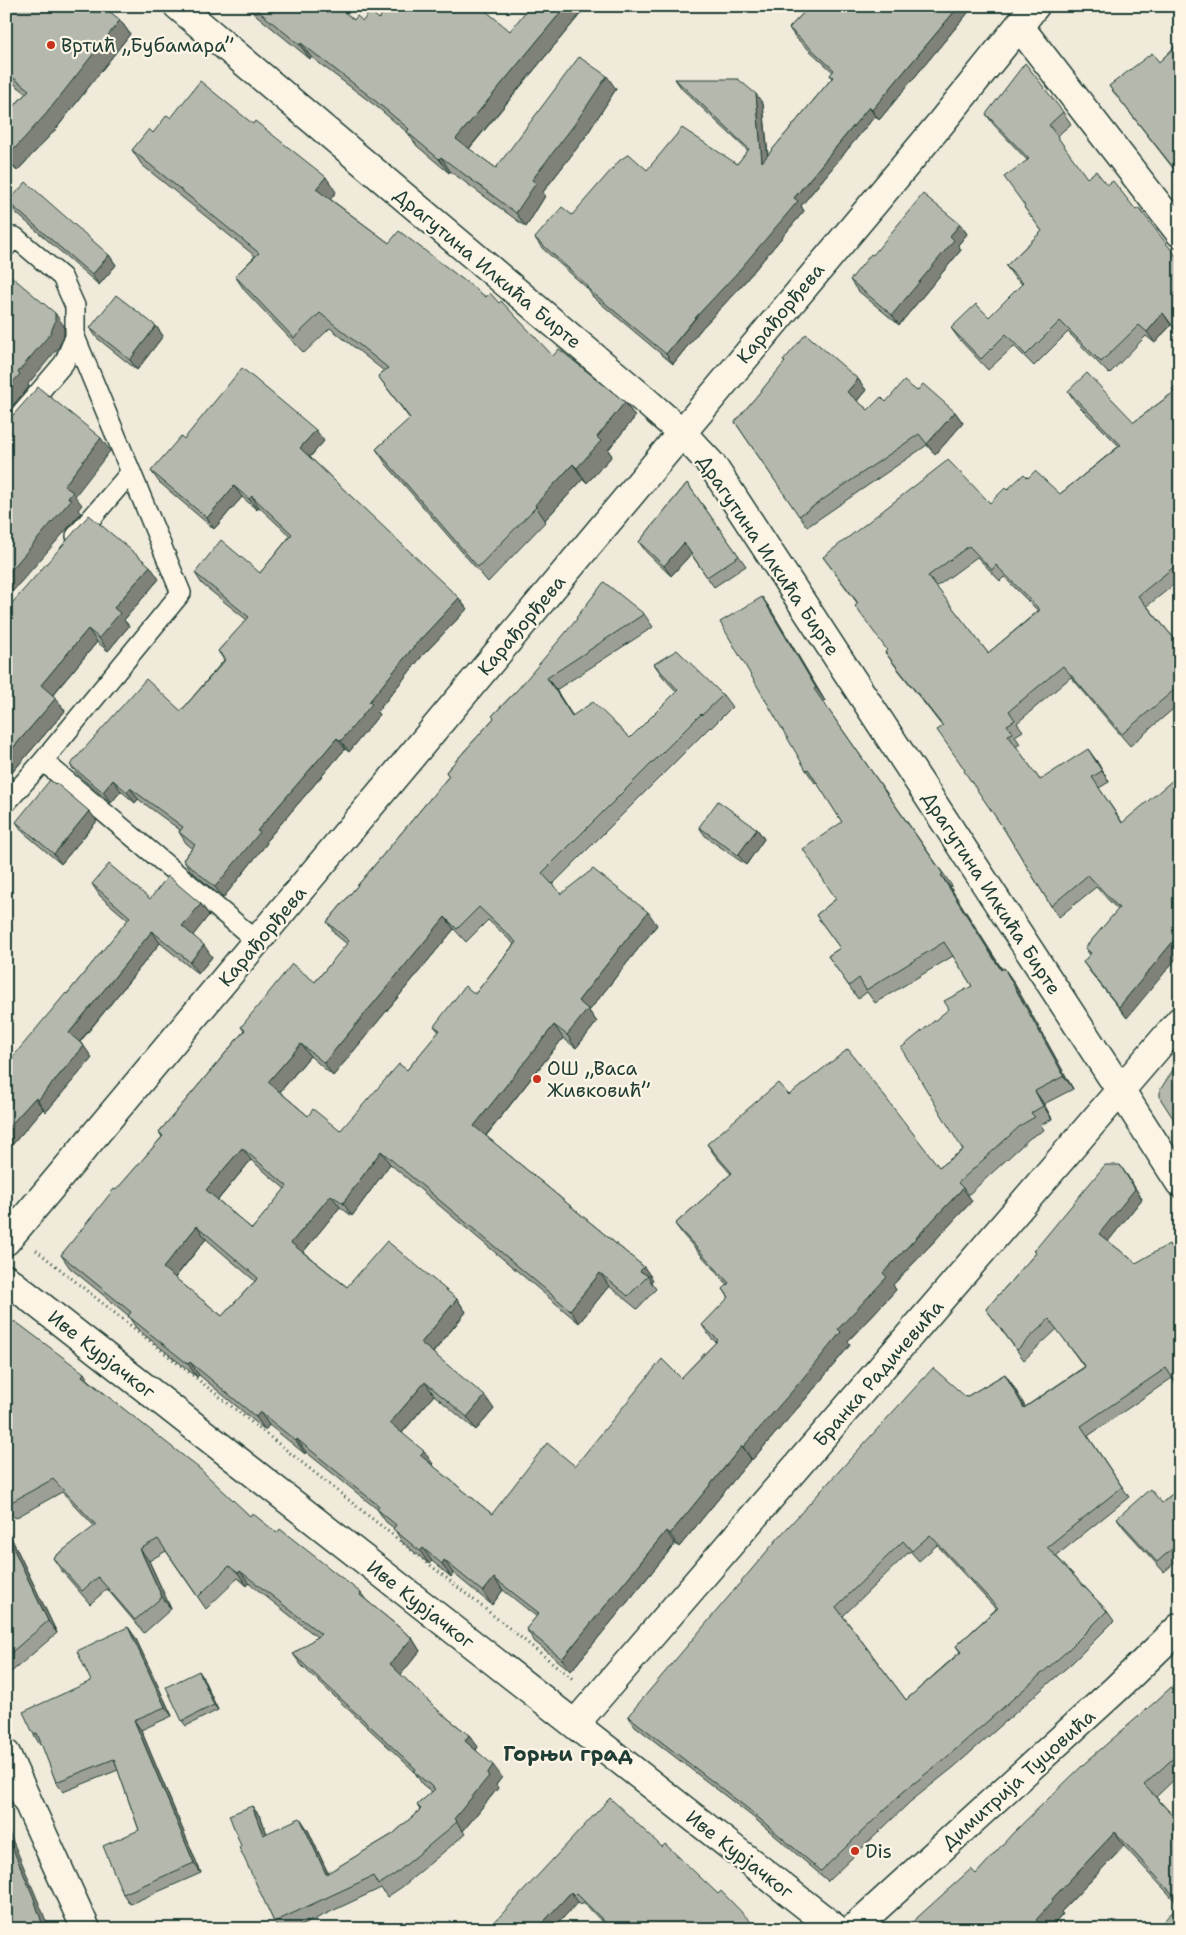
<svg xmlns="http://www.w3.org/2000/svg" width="1186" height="1935" viewBox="0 0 1186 1935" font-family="'Shantell Sans',sans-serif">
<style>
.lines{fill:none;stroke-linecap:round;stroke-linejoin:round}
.service-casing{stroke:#1f3d34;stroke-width:22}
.minor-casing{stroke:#1f3d34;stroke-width:31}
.tertiary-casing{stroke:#1f3d34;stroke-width:31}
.path{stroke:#1f3d34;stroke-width:3;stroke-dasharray:1 4;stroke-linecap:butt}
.service{stroke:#fcf5e5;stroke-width:19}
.minor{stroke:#fcf5e5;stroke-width:28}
.tertiary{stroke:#fcf5e5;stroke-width:28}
.wall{fill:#9c9f95;stroke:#1f3d34;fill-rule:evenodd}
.shaded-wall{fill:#7f8279;stroke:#1f3d34}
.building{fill:#b5b9ad;stroke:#1f3d34;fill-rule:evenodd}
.poi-dot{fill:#c8321e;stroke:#fcf5e5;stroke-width:2}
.labels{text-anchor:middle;stroke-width:4.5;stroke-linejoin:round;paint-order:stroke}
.poi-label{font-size:19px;fill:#1f3d34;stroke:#fcf5e5;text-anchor:start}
.street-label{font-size:19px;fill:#1f3d34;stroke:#fcf5e5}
.quarter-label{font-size:21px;font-weight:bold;fill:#1f3d34;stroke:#fcf5e5}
</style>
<rect width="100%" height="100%" fill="#efeada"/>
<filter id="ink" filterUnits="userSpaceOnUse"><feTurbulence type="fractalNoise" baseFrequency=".02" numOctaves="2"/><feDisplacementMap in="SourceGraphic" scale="10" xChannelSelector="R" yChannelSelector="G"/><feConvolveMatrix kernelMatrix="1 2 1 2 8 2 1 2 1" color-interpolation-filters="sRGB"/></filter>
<g filter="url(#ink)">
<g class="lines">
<defs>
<path id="service" d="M6 247 15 237 62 277 75 306V337L64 363 6 431
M76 536 131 472
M43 761 258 942
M6 803 43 761 181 593 75 337"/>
<path id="minor" d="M178 6 640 396 681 432 712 465 1121 1091 1180 1183
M1019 26 1180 233
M6 1241 940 124 1035 6
M6 1279 836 1929
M575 1724 1180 1021
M6 1754 86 1929"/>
<path id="tertiary" d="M853 1929 1116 1689 1180 1627"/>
</defs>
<use href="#service" class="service-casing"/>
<use href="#minor" class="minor-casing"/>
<use href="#tertiary" class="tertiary-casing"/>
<path class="path" d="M36 1250 574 1680"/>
<use href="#service" class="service"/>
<use href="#minor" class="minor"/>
<use href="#tertiary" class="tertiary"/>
</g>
<path class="wall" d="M6 6 108 8 107 10 120 20 130 34 56 129 17 171 6 161V115L26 93 6 78Z
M245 6H337L354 20 363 21 379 19 510 31 587 6 469 149 496 168 616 89 584 139 543 192 545 196 526 227 450 171 449 173 417 146 408 133 377 107 311 57 310 59Z
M810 6H971L972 8 879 120 875 116 801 206 804 211 743 284 702 328 673 364 593 297 587 288 542 248 535 238 572 215 647 170 737 164 748 151 682 89 675 79 763 104 768 155 832 78 830 75 833 72 796 38 789 28Z
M1180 42V177L1109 86 1159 62Z
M1063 112 1071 124 1057 136 1171 325 1155 343 1146 336 1109 374 1068 332 1034 366 1014 346 988 370 959 339 951 328 989 317 1022 284 1014 277 1006 266 1042 231 1024 207 1025 206 1027 160 994 125 986 114Z
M171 118 336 192 330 199 389 243 553 356 625 402 635 417 608 450 612 456 587 483 583 479 545 520 546 521 488 582 386 464 376 449 410 419 378 376 384 371 330 328 304 353 245 291 235 276 255 256 142 165 132 150Z
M8 202 109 255 116 265 99 285 15 212Z
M960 224 967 234 958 245 961 250 899 325 857 290 850 280 873 255Z
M156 326 163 336 137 370 97 338 90 328Z
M783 361 858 379 866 390 857 401 868 410 886 402 917 391 955 412 963 423 935 455 927 445 807 527 735 422 785 363Z
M1180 382V580L1147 606 1178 643 1180 641V703L1130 746 1071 677 1017 723 1023 731 1015 736 1020 744 1016 747 1040 780 1096 760 1109 782 1099 788 1122 822 1127 1018 1091 973 1083 962 1090 955 1085 948 1118 910 1096 887 1059 917 1051 906 1004 829 965 770 942 726 893 663 885 652 887 650 858 604 823 557 990 503 1007 490 1028 478 1060 494 1119 446 1076 403 1068 391 1134 422 1174 392ZM977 557 1000 581 1004 577 1038 611 988 653 936 587Z
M184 439 324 441 310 457 467 609 422 656 377 712 379 715 349 752 345 749 266 841 267 843 223 898 190 870 183 860 192 848 186 843 179 832 180 830 138 799 135 803 121 791 111 803 78 775 70 765 181 711 224 660 218 651 247 620 202 584 195 573H260L290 536 259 507 257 510 242 497 214 529 159 482 151 471Z
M687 483 746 566 714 587 691 554 671 576 646 552 639 542Z
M159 579 124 620 129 626 108 651 97 642 53 695 65 711 9 776 6 774V610Z
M762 597 771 610 825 701 823 702 952 886 950 887 1002 969 1004 968 1013 981 1073 1089 1044 1104 1052 1119 1041 1125 1044 1130 1030 1138 968 1195 972 1201 893 1285 896 1290 848 1341 850 1345 803 1402 752 1460 751 1459 679 1547 675 1544 571 1671 535 1642 526 1629 537 1617 503 1590 492 1605 453 1573 451 1577 432 1561 429 1564 402 1542 394 1528 386 1522 377 1509 306 1452 305 1454 269 1425 265 1430 199 1375 197 1377 137 1329 128 1316H129L70 1268 61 1255 162 1137 159 1132 244 1031 241 1027 315 982 347 944 336 935 327 922 449 776 446 772 494 718 492 716 519 688 644 614 653 627 556 690 572 715 630 738 677 692 663 677 654 664 723 695 732 707 711 728 710 727 552 885 561 894 657 925 589 1011 597 1022 576 1048 563 1038 486 1136 644 1267 653 1280 651 1282 656 1289 637 1309 609 1286 579 1323 390 1164 352 1216 340 1207 303 1252 347 1287 457 1299 466 1312 433 1353 494 1409 476 1430 434 1395 402 1433 433 1464 432 1465 492 1514 575 1466 681 1378 716 1342 711 1338 702 1325 729 1298 723 1289 728 1285 684 1236 675 1224 731 1174 716 1157 707 1144 789 1095 939 1167 963 1150 949 1009 972 986 953 956 875 1003 867 992 858 999 828 956 840 948 816 915 836 899 842 822 817 782 815 783 806 770ZM488 920 514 944 475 994 434 1026 439 1032 407 1070 340 1131 308 1116 280 1092 310 1056 333 1076 454 929 466 942ZM251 1160 285 1189 252 1229 218 1200ZM206 1239 255 1281 222 1316 175 1278Z
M89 811 97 821 61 864 23 832 16 822Z
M699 827 757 829 764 839 746 865 706 837Z
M92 884 150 899 201 904 209 915 193 935 212 957 198 974 160 943 80 1042 92 1058 46 1112 43 1109 6 1152 67 994 128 920 100 896Z
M1127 1175 1142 1199 1108 1241 1136 1263 1176 1254 1180 1260V1389L1172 1378 1088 1436 1129 1497 1056 1556 1107 1611 1114 1621 1073 1662 954 1767 910 1802 828 1881 754 1818 635 1726 628 1716 966 1397 1005 1374 1012 1384 1025 1407 1084 1367 1057 1329 1024 1360 986 1309 1036 1253 1034 1251ZM937 1545 996 1609 956 1646 960 1652 906 1700 843 1616 910 1551 919 1561Z
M6 1321 90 1381 250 1516 277 1533 361 1593 366 1600 412 1638 420 1651 400 1674 441 1713 469 1735 478 1747 476 1750 502 1777 496 1785 498 1788 463 1831 465 1834 402 1887 387 1897 381 1888 294 1929H278L274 1922 241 1846 252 1806 261 1818 267 1834 308 1830 328 1873 393 1834 420 1810 417 1805 432 1792 422 1784 414 1771 302 1666 293 1654 317 1637 249 1583 247 1586 238 1578 206 1609 166 1551 149 1561 171 1609 144 1633 107 1589 90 1604 61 1570 53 1558 95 1527 62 1492 15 1518 6 1509Z
M1180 1487V1558L1164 1572 1124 1528 1117 1518 1162 1503Z
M6 1527 57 1633 9 1674 6 1670Z
M128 1627 135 1637 172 1716 141 1730 201 1873 130 1904 123 1894 139 1830 118 1770 63 1792 56 1782 42 1744 40 1745 34 1735 91 1681Z
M199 1671 202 1676 218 1710 186 1726 182 1721Z
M1180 1679V1774L1156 1797 1180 1823V1929L1179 1905 1124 1846 1061 1912 1063 1914 1050 1929H909L976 1874Z
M662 1847 758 1929H609L583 1902 581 1905 578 1902 488 1929Z"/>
<path class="shaded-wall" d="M566 6H587L465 153 456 139Z
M959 6H971L972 8 879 120 872 110Z
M120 20 130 34 56 129 17 171 7 157Z
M301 43 311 57 310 59 300 45Z
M607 76 616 89 584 139 543 192 545 196 526 227 516 213 532 180Z
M756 94 763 104 769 172 762 162Z
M869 107 875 116 801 206 804 211 743 284 702 328 673 364 666 354Z
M441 157 450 171 449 173 439 159Z
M326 177 336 192 327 204 316 189Z
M960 224 967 234 958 245 961 250 899 325 892 315 950 236Z
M109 255 116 265 99 285 92 275Z
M55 313 64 326V335L59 347 28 384 29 387 6 413V390Z
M1163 313 1171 325 1155 343 1147 332Z
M156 326 163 336 137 370 130 360Z
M858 379 866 390 855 403 847 392Z
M625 402 635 417 608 450 612 456 587 483 577 468 597 437Z
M955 412 963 423 935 455 927 444Z
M316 430 324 441 308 459 300 448Z
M101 438 110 451 75 496 82 505 78 510 81 513 6 599V576L68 498 64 486Z
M573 464 583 479 545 520 535 505Z
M234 486 242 497 214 529 207 518Z
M252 496 259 507 257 510 249 499Z
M684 543 692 553 671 576 664 566Z
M150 566 159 579 124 620 129 626 108 651 99 638 114 608Z
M762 597 771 610 825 701 816 688Z
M459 598 467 609 422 656 377 712 379 715 349 752 341 741 369 702 415 645Z
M88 629 97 642 50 698 41 685Z
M547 678 556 690 581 729 572 716Z
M56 698 65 711 9 776 6 772V756Z
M337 738 345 749 266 841 267 843 223 898 215 887 257 831Z
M1088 749 1096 760 1109 782Z
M113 780 121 791 111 803 103 792Z
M130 788 138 799 135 803 127 792Z
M89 811 97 821 61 864 54 854Z
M757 829 764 839 746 865 738 855Z
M941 875 950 887 1010 982 1001 970Z
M201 904 209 915 191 938 182 926Z
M648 912 657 925 589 1011 597 1022 576 1048 567 1035 578 1001Z
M445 917 454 929 333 1076 324 1063Z
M152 931 160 943 77 1045 69 1033Z
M1180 933V954L1127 1018 1119 1007Z
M204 945 212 957 198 974 190 962Z
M1004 968 1013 981 1073 1089 1064 1076Z
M554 1025 563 1038 483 1139 474 1126Z
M301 1044 310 1056 277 1095 268 1082Z
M84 1046 92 1058 46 1112 38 1100Z
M1035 1091 1044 1104 1052 1119 1043 1106Z
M35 1098 43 1109 6 1152V1130Z
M242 1148 251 1160 215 1203 206 1190Z
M381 1151 390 1164 352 1216 343 1203Z
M1120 1165 1127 1175 1142 1199 1106 1244 1099 1234Z
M963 1188 972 1201 893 1285 896 1290 848 1341 850 1345 803 1402 752 1460 743 1447 883 1273Z
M331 1195 340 1207 300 1256 291 1243Z
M197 1226 206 1239 172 1281 163 1268Z
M1169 1244 1176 1254 1180 1260V1262Z
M644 1267 653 1280 651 1282 648 1276 640 1271Z
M600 1273 609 1286 579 1323 570 1310Z
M457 1299 466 1312 430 1356 421 1343Z
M190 1362 199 1375 197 1377 188 1364Z
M84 1373 92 1386 82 1376Z
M1005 1374 1012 1384 1032 1418 1024 1408Z
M425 1382 434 1395 399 1436 390 1423Z
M485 1396 494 1409 476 1430 467 1417Z
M260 1412 269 1425 265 1430 256 1417Z
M297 1439 306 1452 305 1454 296 1441Z
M742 1446 751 1459 679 1547 670 1534Z
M424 1451 433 1464 429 1468 420 1455Z
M6 1527 57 1633 48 1621 6 1533Z
M666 1531 675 1544 571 1671 562 1659Z
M423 1548 432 1561 429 1564 420 1551Z
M140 1549 149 1561 171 1609 162 1597Z
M444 1560 453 1573 451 1577 442 1564Z
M240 1571 249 1583 247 1586 238 1573Z
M494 1578 503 1590 492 1605 483 1592Z
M128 1627 135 1637 172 1716 165 1707Z
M412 1638 420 1651 399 1677 390 1664Z
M199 1671 202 1676 218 1710 214 1705Z
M134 1720 141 1730 201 1873 194 1863Z
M469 1735 478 1747 473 1753 465 1741Z
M493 1765 502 1777 496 1785 498 1788 463 1831 454 1819Z
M252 1806 261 1818 272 1847 263 1835Z
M300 1818 308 1830 334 1886 326 1874Z
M6 1825 41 1908 49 1929H44L6 1833Z
M1115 1832 1124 1846 1061 1912 1063 1914 1050 1929H1042L1036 1920 1052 1899Z
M571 1892 578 1902 553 1929H537Z"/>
<path class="building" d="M6 6H103L120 20 46 114 7 157 6 156V115L29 90 6 72Z
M252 6H337L354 20 357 16 363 21 370 11 379 19 387 6H480L510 31 530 6H566L456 139 496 168 579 57 607 76 574 125 532 180 536 183 516 213 441 157 439 159 407 132 409 129 367 94 301 43 300 45Z
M810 6H959L872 110 869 107 794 198 798 201 736 274 695 318 666 354 587 288 588 286 535 238 562 207 572 215 620 160 629 154 647 170 682 128 737 164 749 149 675 79H738L756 94 762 162 833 77 830 75 834 70 789 28Z
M1180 42V176L1109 86 1152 53 1159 62Z
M1025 63 1063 112 1049 125 1087 178 1096 171 1107 185 1113 181 1136 210 1139 208 1180 261V336L1163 313 1147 332 1139 325 1101 362 1060 321 1026 355 1006 334 981 359 951 328 976 304 989 317 1023 283 1006 266 1042 231 1024 207 1025 206 1004 177 1029 159 986 114Z
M200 81 253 124 255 121 326 177 316 189 389 243 399 231 486 297 490 293 499 303 501 301 553 356 559 349 625 402 597 437 601 441 577 468 573 464 535 505 536 507 478 567 376 449 410 418 378 376 388 368 320 313 294 338 235 276 259 253 132 150 149 129 153 133 167 115 171 118Z
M26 182 109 255 92 275 8 202Z
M923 194 960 224 950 236 954 240 892 315 850 280 871 254 873 255Z
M6 272 55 313V322L50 334 18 372 20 374 6 390Z
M116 295 156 326 130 360 90 328Z
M806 334 858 379 847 392 868 410 881 397 886 402 904 381 917 391 923 384 955 412 927 444 919 434 799 516 735 422 785 362 783 361Z
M242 368 316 430 300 448 459 598 415 645 369 702 372 704 341 741 337 738 257 831 260 832 215 887 183 860 195 845 179 832 183 827 130 788 127 792 113 780 103 792 70 765 146 679 181 711 226 659 218 651 249 617 195 573 221 540 260 573 292 534 252 496 249 499 234 486 207 518 151 471 181 436 184 439Z
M1087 373 1134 422 1174 392 1172 389 1180 382V562L1138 596 1178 643 1180 641V685L1122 734 1063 666 1009 711 1015 720 1007 725 1013 733 1008 735 1040 780 1088 749 1102 771 1092 777 1122 823 1180 774V933L1119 1007 1083 962 1091 953 1085 948 1119 908 1088 875 1051 906 1004 829 964 771 965 770 937 730 943 726 885 652 887 650 855 606 858 603 823 557 948 460 990 503 1005 488 1007 490 1024 474 1028 478 1035 471 1060 494 1121 445 1068 391ZM969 546 992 570 996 565 1040 610 988 653 928 576Z
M38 387 101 438 64 486 73 492 68 498 71 500 6 576V423Z
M687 483 739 556 707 577 684 543 664 566 639 542Z
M89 515 150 566 114 608 120 613 99 638 88 629 41 685 56 698 6 756V610Z
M604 582 644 614 547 678 572 716 593 702 630 738 678 690 654 664 677 650 723 695 702 715 701 714 542 873 561 894 593 869 648 912 578 1001 588 1009 567 1035 554 1025 474 1126 644 1267 640 1271 648 1276 628 1296 600 1273 570 1310 381 1151 343 1203 331 1195 291 1243 347 1287 387 1241 457 1299 421 1343 485 1396 467 1417 425 1382 390 1423 424 1451 420 1455 492 1514 547 1443 575 1466 662 1359 681 1378 718 1340 702 1325 729 1297 723 1289 729 1283 675 1224 732 1173 707 1144 778 1083 789 1095 848 1049 939 1167 963 1150 901 1048 949 1009 944 1001 972 986 944 942 866 990 859 978 849 986 828 956 840 948 816 915 836 899 803 849 842 822 808 769 806 770 720 622 762 597 816 688 814 689 943 874 941 875 1001 970 1004 968 1064 1076 1035 1091 1043 1106 1031 1113 1035 1117 1021 1125 958 1183 963 1188 883 1273 887 1277 838 1329 841 1332 794 1389 743 1447 742 1446 670 1534 666 1531 562 1659 526 1629 539 1613 494 1578 483 1592 444 1560 442 1564 423 1548 420 1551 393 1529 396 1525 377 1509 379 1506 297 1439 296 1441 260 1412 256 1417 190 1362 188 1364 128 1316 131 1312 61 1255 114 1189 116 1190 163 1136 159 1132 245 1030 241 1027 292 964 315 982 349 941 327 922 449 776 446 772 494 718 492 716 519 688 577 619 576 618ZM479 907 516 942 475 994 465 986 434 1026 440 1030 407 1070 399 1064 340 1131 313 1109 308 1116 268 1082 301 1044 324 1063 445 917 457 929ZM242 1148 287 1186 252 1229 206 1190ZM197 1226 258 1278 222 1316 163 1268Z
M50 780 55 784 56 783 89 811 54 854 16 822Z
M718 801 757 829 738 855 699 827Z
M109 864 150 899 168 876 201 904 182 926 204 945 190 962 152 931 69 1033 84 1046 38 1100 35 1098 6 1130V1065L66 993 67 994 130 917 92 884Z
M1180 1059V1125L1178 1126 1160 1098V1090Z
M1105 1165H1120L1135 1189 1099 1234 1136 1263 1169 1244 1180 1262V1389L1166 1368 1081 1426 1122 1487 1047 1547 1107 1611 1066 1652 947 1757 903 1792 821 1871 747 1808 628 1716 779 1537 933 1368 966 1397 1005 1374 1024 1408 1085 1367 1049 1319 1017 1350 986 1309 1036 1253 1034 1251ZM930 1535 998 1608 956 1646 961 1652 906 1700 836 1607 903 1541 912 1551Z
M6 1321 16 1322 84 1373 82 1376 200 1469 250 1516 252 1513 277 1533 280 1529 361 1593 360 1595 412 1638 390 1664 441 1713 469 1735 465 1741 493 1765 487 1774 489 1776 454 1819 457 1822 394 1875 378 1885 373 1876 274 1922 239 1847 241 1846 229 1815 252 1806 263 1835 300 1818 326 1874 393 1834 421 1809 417 1805 435 1789 414 1772 416 1769 293 1654 321 1634 240 1571 238 1573 229 1566 198 1597 158 1539 140 1549 162 1597 135 1620 98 1577 82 1591 53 1558 96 1525 53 1479 6 1505Z
M1180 1487V1542L1157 1562 1117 1518 1150 1489 1162 1503Z
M6 1533 48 1621 6 1657Z
M128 1627 165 1707 134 1720 194 1863 123 1894 103 1846 139 1830 114 1759 56 1782 37 1733 34 1735 23 1712 91 1681 77 1651Z
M199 1671 214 1705 182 1721 166 1687Z
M1180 1679V1752L1144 1785 1180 1823V1902L1115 1832 1052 1899 1053 1901 1036 1920 1045 1929H909V1925L971 1869 976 1874 1012 1834 1086 1762 1155 1702Z
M610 1798 662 1847 665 1844 718 1894 721 1891 758 1929H612L576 1893 574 1895 571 1892 537 1929H488Z
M6 1833 33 1896 44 1929H6Z
M1180 1904V1929H1156Z
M462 1924 465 1929H456Z"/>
</g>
<g class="poi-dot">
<circle cx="51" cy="45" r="5"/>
<circle cx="537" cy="1079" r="5"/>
<circle cx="855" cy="1851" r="5"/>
</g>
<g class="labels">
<g class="poi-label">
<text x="61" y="52">Вртић „Бубамара”</text>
<text x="547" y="1075">ОШ „Васа<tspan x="547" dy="22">Живковић”</tspan></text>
<text x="865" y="1858">Dis</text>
</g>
<g class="street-label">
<text transform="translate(488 268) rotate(40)" y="7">Драгутина Илкића Бирте</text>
<text transform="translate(780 313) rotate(-50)" y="7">Карађорђева</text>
<text transform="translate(769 555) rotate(56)" y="7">Драгутина Илкића Бирте</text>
<text transform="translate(521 625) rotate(-50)" y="7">Карађорђева</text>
<text transform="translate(992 893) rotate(57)" y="7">Драгутина Илкића Бирте</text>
<text transform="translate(262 936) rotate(-50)" y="7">Карађорђева</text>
<text transform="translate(102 1354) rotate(38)" y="7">Иве Курјачког</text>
<text transform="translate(878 1373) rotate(-49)" y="7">Бранка Радичевића</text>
<text transform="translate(421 1604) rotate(38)" y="7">Иве Курјачког</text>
<text transform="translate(1018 1779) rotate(-42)" y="7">Димитрија Туцовића</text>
<text transform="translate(740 1854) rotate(38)" y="7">Иве Курјачког</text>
</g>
<g class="quarter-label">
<text x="568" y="1761">Горњи град</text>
</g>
</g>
<rect width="1186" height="1935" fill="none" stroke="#fcf5e5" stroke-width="25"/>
<rect x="12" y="12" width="1161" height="1910" fill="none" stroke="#1f3d34" stroke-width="2" filter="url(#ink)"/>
</svg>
